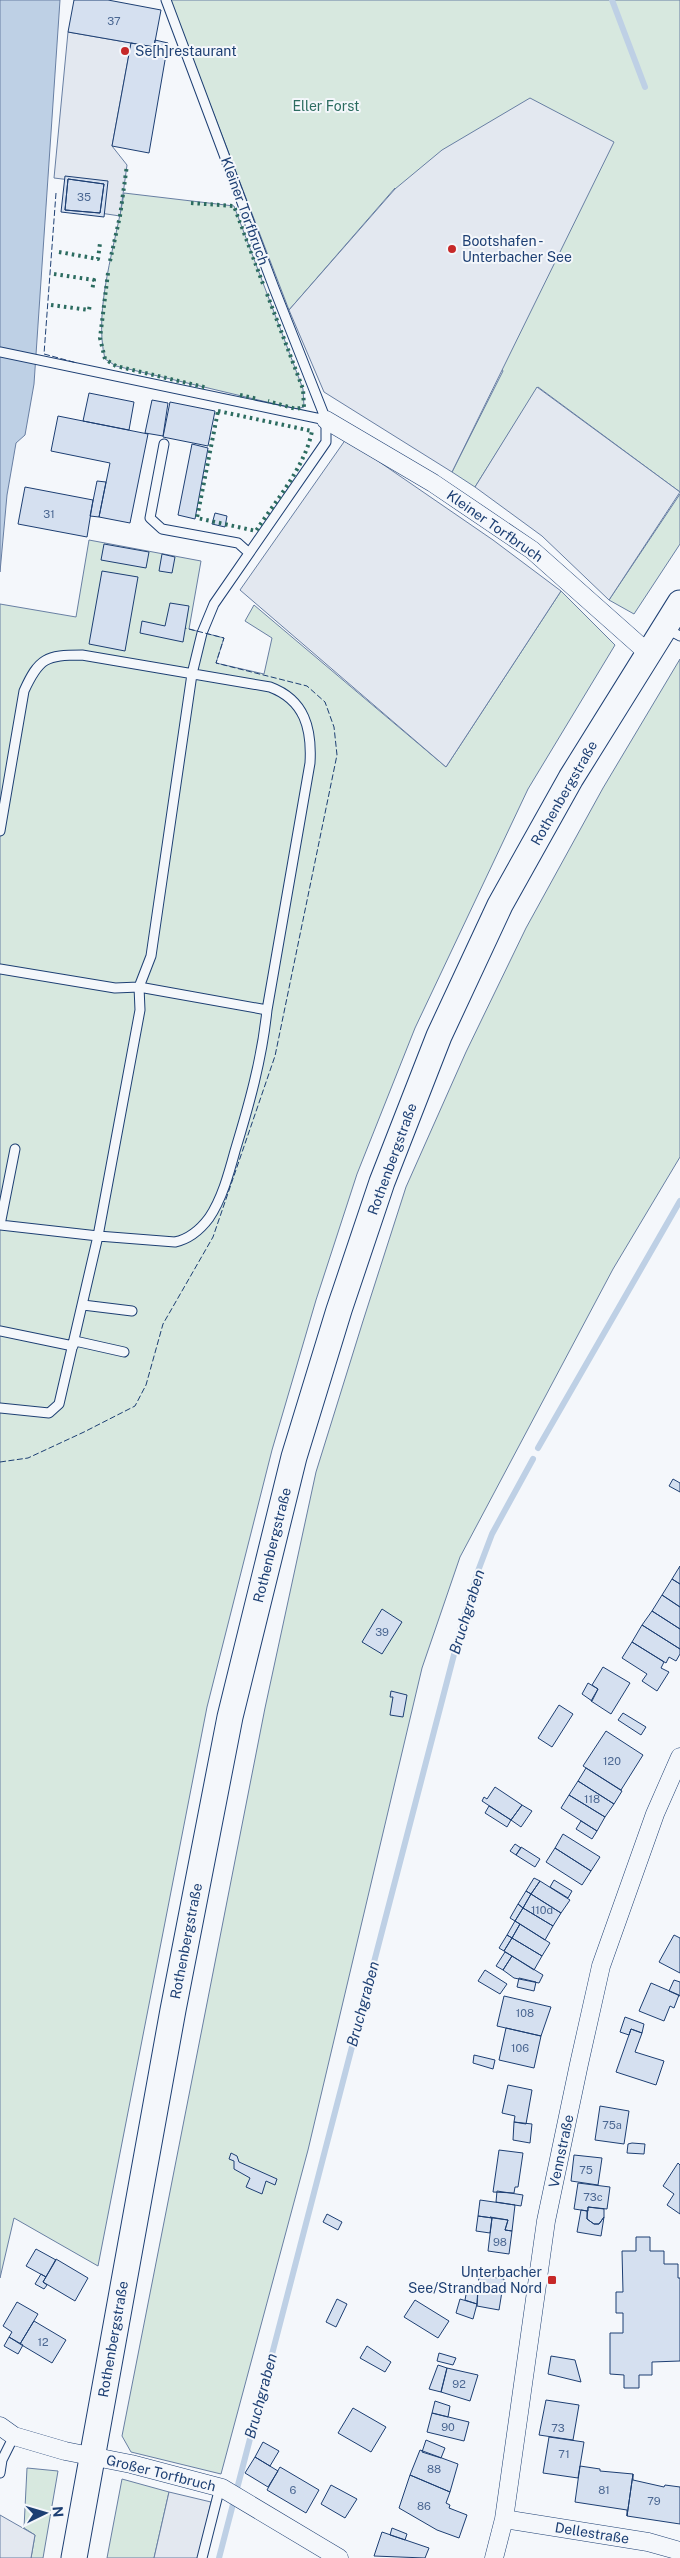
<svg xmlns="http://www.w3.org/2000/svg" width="680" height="2558" viewBox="0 0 680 2558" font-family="'Public Sans',sans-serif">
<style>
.green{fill:#d7e8df;stroke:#687fa3}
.parking{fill:#e3e8f0;stroke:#687fa3}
.water{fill:#bed0e5;stroke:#687fa3}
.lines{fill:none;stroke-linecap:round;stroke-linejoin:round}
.stream{stroke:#bed0e5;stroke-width:6}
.building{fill:#d5e0f0;stroke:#1d3f73;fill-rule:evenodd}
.service-casing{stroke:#1d3f73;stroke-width:11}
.minor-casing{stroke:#1d3f73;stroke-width:19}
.secondary-casing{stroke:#1d3f73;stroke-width:27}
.service{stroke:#f4f7fb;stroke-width:9}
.minor{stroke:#f4f7fb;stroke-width:18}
.secondary{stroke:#f4f7fb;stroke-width:25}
.hedge{stroke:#2c6c60;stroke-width:4;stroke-dasharray:2.5 4;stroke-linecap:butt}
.fence{stroke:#1d3f73;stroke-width:1;stroke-dasharray:6 2.5;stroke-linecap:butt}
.poi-dot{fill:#c62828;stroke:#f4f7fb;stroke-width:2}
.labels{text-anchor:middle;stroke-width:4;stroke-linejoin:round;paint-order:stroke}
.number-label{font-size:11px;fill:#4b6792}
.poi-label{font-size:14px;fill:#1d3f73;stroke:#f4f7fb;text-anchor:start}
.park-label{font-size:14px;fill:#2c6c60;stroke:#f4f7fb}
.street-label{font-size:14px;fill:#1d3f73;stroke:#f4f7fb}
.water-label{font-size:15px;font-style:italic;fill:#1d3f73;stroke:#f4f7fb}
</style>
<rect width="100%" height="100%" fill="#f4f7fb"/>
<path class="green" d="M170 0H680V492L538 387 475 487 452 472 503 371 395 188 289 310Z
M124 193 234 206 303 389 304 407 296 409 116 366 105 359C93 309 116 244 124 193Z
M680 494V544L634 614 609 600Z
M89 540 201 561 189 629 224 638 216 663 264 674 272 638 245 621 254 605 446 767 561 591 615 645 528 789 415 1028 357 1174 316 1300 272 1450 207 1707 98 2266 14 2218 0 2278V604L76 617Z
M680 659V1157L613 1269 460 1557 422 1668 308 2150 221 2474 131 2452 122 2436 265 1708 316 1472 363 1321 406 1187 466 1052 526 928 603 788Z
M27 2468 58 2471 43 2558H31L35 2535 24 2528Z
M122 2479 169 2492 154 2558H107Z"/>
<path class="parking" d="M68 32 131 43 112 146 127 165 120 216 100 213 104 184 54 178Z
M530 98 614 142 452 472 324 392 289 310 395 189 442 150Z
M537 387 680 492 609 600 542 536 475 487Z
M346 439 493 540 561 591 446 767 240 590Z
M169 2492 211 2502 199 2558H154Z
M0 2515 35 2535 31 2558H0Z"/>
<path class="water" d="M0 0H60L34 384 25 435 16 443 7 495 0 572Z"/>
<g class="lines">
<path class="stream" d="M612 0 645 87
M538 1448 680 1201
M219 2558 463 1620 478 1571 492 1534 533 1459"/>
</g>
<path class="building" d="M74 0H108L161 10 154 47 68 32Z
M155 40 168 43 149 153 112 146 131 43 154 47Z
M65 176 108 181 104 217 61 212ZM68 179 104 184 100 213 65 210Z
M68 179 104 184 100 213 65 210Z
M89 393 134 402 129 430 83 421Z
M152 400 168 403 163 436 145 433Z
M170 402 215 411 208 446 163 437Z
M58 416 148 434 130 523 99 517 110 463 51 451Z
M192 444 208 448 195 519 178 515Z
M97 481 106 482 99 517 90 516Z
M25 487 93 500 87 537 18 524Z
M215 513 227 516 225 527 212 524Z
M104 544 149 552 146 568 101 560Z
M162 554 175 557 172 573 159 571Z
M102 571 138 577 125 651 89 644Z
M170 603 189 606 183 642 140 633 142 621 165 626Z
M673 1479 680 1483V1492L669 1486Z
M680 1566V1584L672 1579Z
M672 1579 680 1584V1607L662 1595Z
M662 1595 680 1607V1629L652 1611Z
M382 1609 402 1622 382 1654 362 1642Z
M652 1611 680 1629V1649L642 1625Z
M642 1625 680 1649V1654L676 1661 669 1657 666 1663 632 1642Z
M632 1642 664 1662 661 1668 669 1672 657 1691 642 1681 647 1674 622 1658Z
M603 1667 630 1683 611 1714 591 1701 598 1689 592 1685Z
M588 1683 598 1689 592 1701 582 1694Z
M391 1691 407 1695 403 1717 390 1715 393 1697H390Z
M559 1705 573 1714 552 1747 538 1738Z
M623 1713 646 1727 641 1735 618 1720Z
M606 1731 643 1755 621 1790 583 1766Z
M586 1768 622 1791 614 1804 578 1781Z
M578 1781 614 1804 605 1817 569 1795Z
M495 1787 522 1805 511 1820 482 1801 484 1797 487 1799Z
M569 1795 605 1817 597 1831 561 1808Z
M522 1805 532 1811 521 1827 511 1820Z
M489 1806 511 1820 507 1827 485 1813Z
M581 1821 597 1831 592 1839 576 1829Z
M563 1834 600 1857 591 1871 555 1848Z
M515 1844 521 1848 516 1855 510 1851Z
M521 1847 540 1859 535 1867 516 1855Z
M555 1848 591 1871 582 1885 546 1862Z
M534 1878 540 1881 531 1894 526 1891Z
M554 1880 572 1891 568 1898 550 1887Z
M540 1881 570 1900 561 1913 531 1894Z
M526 1891 531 1894 523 1908 518 1904Z
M531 1894 561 1913 553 1926 523 1908Z
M518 1904 523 1908 515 1921 510 1918Z
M523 1908 553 1926 545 1940 515 1921Z
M515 1921 520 1924 512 1938 507 1935Z
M520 1924 550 1943 542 1956 512 1938Z
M507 1935 512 1938 504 1951 499 1948Z
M674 1935 680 1938V1973L659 1962Z
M512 1938 542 1956 534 1970 504 1951Z
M505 1952 512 1956 503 1970 496 1966Z
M512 1956 543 1975 539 1983 514 1978 503 1970Z
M485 1970 507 1984 500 1994 478 1981Z
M519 1978 536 1982 534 1991 517 1987Z
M674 1980 680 1982V1996L669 1991Z
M651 1983 679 1995 674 2008 670 2006 664 2021 639 2011Z
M504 1996 551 2007 541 2036 497 2026Z
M625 2017 644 2024 642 2033 631 2029 629 2035 620 2032Z
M506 2028 541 2036 534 2068 499 2060Z
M631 2029 642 2033 635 2052 664 2061 656 2085 616 2072Z
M474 2055 495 2060 493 2069 473 2063Z
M508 2085 532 2090 526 2124 514 2122 515 2116 502 2113Z
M600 2106 629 2111 624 2144 595 2140Z
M514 2122 532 2124 530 2143 513 2140Z
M632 2143 645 2144 644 2154 627 2153 628 2144Z
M499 2150 523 2153 518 2187H515L514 2193 493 2192Z
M231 2153 237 2156 239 2162 277 2179 275 2185 266 2181 262 2194 246 2187 250 2178 234 2169V2161L229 2159Z
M574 2155 602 2158 598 2185 571 2181Z
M678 2163 680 2165V2214L667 2205 674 2194 663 2186Z
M578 2183 610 2187 607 2209 588 2207V2211L574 2209Z
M497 2191 523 2195 521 2206 496 2202Z
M480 2200 515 2205 512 2231 505 2230 508 2220 478 2216Z
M588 2207 604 2209V2217L599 2224H594L587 2219Z
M581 2210 587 2211V2219L594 2224H599L604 2217 601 2236 577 2232Z
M327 2214 342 2222 338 2230 323 2222Z
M478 2216 492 2218 490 2233 476 2231Z
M490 2217 508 2220 505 2230 512 2231 509 2254 488 2251 492 2218Z
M636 2237H650V2251H664V2264H678V2278H680V2361L652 2362V2375H639V2388H624V2375L610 2374V2333H623V2313H616V2292H623L622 2251H636Z
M36 2249 56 2260 46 2277 26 2266Z
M56 2259 88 2278 75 2301 43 2282Z
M41 2274 46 2277 43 2282 47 2285 44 2289 35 2284Z
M479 2275 504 2279 499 2310 477 2306Z
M468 2284 478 2285 477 2304 465 2300Z
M337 2299 347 2304 336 2327 326 2322Z
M460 2299 477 2304 473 2319 456 2313Z
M415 2300 449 2321 438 2338 404 2317Z
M17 2302 38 2314 20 2344 9 2337 12 2332 3 2326Z
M34 2321 66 2340 52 2363 20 2344Z
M9 2337 23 2345 18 2354 4 2346Z
M367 2346 391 2362 385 2372 360 2358Z
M439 2353 456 2358 453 2365 437 2361Z
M551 2356 575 2360 581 2382 548 2374Z
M438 2365 447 2368 441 2392 429 2389Z
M447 2368 478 2375 470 2401 441 2392Z
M546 2400 579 2405 573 2440 539 2435Z
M435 2401 450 2406 448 2417 432 2413Z
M353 2408 386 2427 371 2452 338 2433Z
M432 2413 469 2422 464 2441 427 2432Z
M549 2437 584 2442 578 2478 543 2473Z
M426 2440 445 2448 441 2458 422 2452Z
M263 2442 279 2451 270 2466 255 2457Z
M420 2450 458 2464 450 2492 410 2475Z
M255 2457 278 2471 268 2487 245 2473Z
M580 2466 600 2469V2471L633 2474 627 2516V2510L575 2502Z
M280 2467 319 2490 306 2513 267 2490Z
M633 2474V2480L664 2487 665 2485 680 2487V2524L627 2516Z
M410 2475 450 2492 446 2503 450 2505 449 2508 467 2515 459 2538 437 2530 399 2508Z
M331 2485 357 2499 345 2518 321 2504Z
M392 2528 407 2534 405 2540 390 2535Z
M382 2532 429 2548 425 2558 374 2556Z"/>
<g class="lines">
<defs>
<path id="service" d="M0 352 326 420
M164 444 150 518 162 529 238 543 248 552
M665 628 680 636
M0 831 24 691C39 658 46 655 82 655L270 687C305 700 312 729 310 763L267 1010C262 1059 249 1105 235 1151 229 1173 222 1199 209 1218 200 1230 189 1239 175 1242L98 1236 0 1225
M0 969 115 988 139 987 267 1010
M0 1225 15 1149
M83 1305 132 1311
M0 1331 73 1346
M75 1341 124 1352
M0 1408 49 1413 59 1404 98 1236 140 1010 139 987 151 956 192 674 202 633 214 604 326 442V420L274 288 166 0
M0 2473 2 2460 14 2436
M202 2558 220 2487"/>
<path id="minor" d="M326 420 433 483 532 550 648 653
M0 2426 14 2436 65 2451 131 2464 222 2488 339 2558
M504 2519 648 2542 680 2551
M494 2558 504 2519 546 2221 579 2064 601 1966 655 1814 680 1757"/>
<path id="secondary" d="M74 2558 173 2010 230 1717 294 1457 339 1310 382 1182 439 1036 500 905 571 778 680 603"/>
</defs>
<use href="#service" class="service-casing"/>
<use href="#minor" class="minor-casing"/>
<use href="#secondary" class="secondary-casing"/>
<use href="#service" class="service"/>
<use href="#minor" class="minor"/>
<use href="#secondary" class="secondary"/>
<path class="hedge" d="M191 203 234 206 263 284
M59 252 98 259 100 243
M110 261 120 216 127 165
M108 273 100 338 105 359 116 366 208 388
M54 274 94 280 92 291
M267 294 303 389 304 407 296 409 268 401
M51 305 89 310 90 304
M240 395 258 399
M218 411 312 431C305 467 276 500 256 531L197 518Z"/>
<path class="fence" d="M56 193 44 354 77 363
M0 1462 28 1458 84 1432 135 1406 146 1385 163 1324 213 1237 275 1056 337 755 334 727 325 702 307 686 216 663 224 638 185 628"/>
</g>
<g class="poi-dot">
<circle cx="125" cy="51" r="5"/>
<circle cx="452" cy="249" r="5"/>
<rect x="547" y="2275" width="10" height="10" rx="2.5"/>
</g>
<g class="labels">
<g class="number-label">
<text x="114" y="25">37</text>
<text x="84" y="201">35</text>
<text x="49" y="518">31</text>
<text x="382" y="1636">39</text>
<text x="612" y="1765">120</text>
<text x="592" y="1803">118</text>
<text x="542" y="1914">110d</text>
<text x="525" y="2017">108</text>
<text x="520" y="2052">106</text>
<text x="612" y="2129">75a</text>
<text x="586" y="2174">75</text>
<text x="593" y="2201">73c</text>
<text x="500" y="2246">98</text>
<text x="43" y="2346">12</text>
<text x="459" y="2388">92</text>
<text x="448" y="2431">90</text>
<text x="558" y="2432">73</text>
<text x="564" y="2458">71</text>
<text x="434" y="2473">88</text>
<text x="293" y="2494">6</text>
<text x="604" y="2494">81</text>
<text x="654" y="2505">79</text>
<text x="424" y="2510">86</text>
</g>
<g class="poi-label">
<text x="135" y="56">Se[h]restaurant</text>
<text x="462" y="246">Bootshafen -<tspan x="462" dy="16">Unterbacher See</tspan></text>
<text x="542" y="2277" text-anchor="end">Unterbacher<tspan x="542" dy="16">See/Strandbad Nord</tspan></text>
</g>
<g class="park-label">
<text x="326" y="111">Eller Forst</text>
</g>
<g class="street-label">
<text transform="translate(245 211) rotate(70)" y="5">Kleiner Torfbruch</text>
<text transform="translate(495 526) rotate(35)" y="5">Kleiner Torfbruch</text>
<text transform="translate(564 793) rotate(-60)" y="5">Rothenbergstraße</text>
<text transform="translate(392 1159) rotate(-70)" y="5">Rothenbergstraße</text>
<text transform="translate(272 1545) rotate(-76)" y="5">Rothenbergstraße</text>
<text transform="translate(186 1941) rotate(-79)" y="5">Rothenbergstraße</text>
<text transform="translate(561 2151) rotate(-78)" y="5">Vennstraße</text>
<text transform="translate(113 2339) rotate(-80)" y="5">Rothenbergstraße</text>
<text transform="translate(161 2473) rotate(14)" y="5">Großer Torfbruch</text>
<text transform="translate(592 2533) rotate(9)" y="5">Dellestraße</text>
</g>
<g class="water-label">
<text transform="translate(467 1612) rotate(-73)" y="5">Bruchgraben</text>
<text transform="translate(363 2004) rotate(-75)" y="5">Bruchgraben</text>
<text transform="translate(261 2396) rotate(-75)" y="5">Bruchgraben</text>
</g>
</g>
<g transform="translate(45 2513) rotate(85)" stroke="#f4f7fb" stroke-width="4" paint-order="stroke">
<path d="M0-4L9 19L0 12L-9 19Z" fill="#1d3f73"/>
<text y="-8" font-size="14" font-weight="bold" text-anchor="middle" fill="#1d3f73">N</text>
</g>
</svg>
